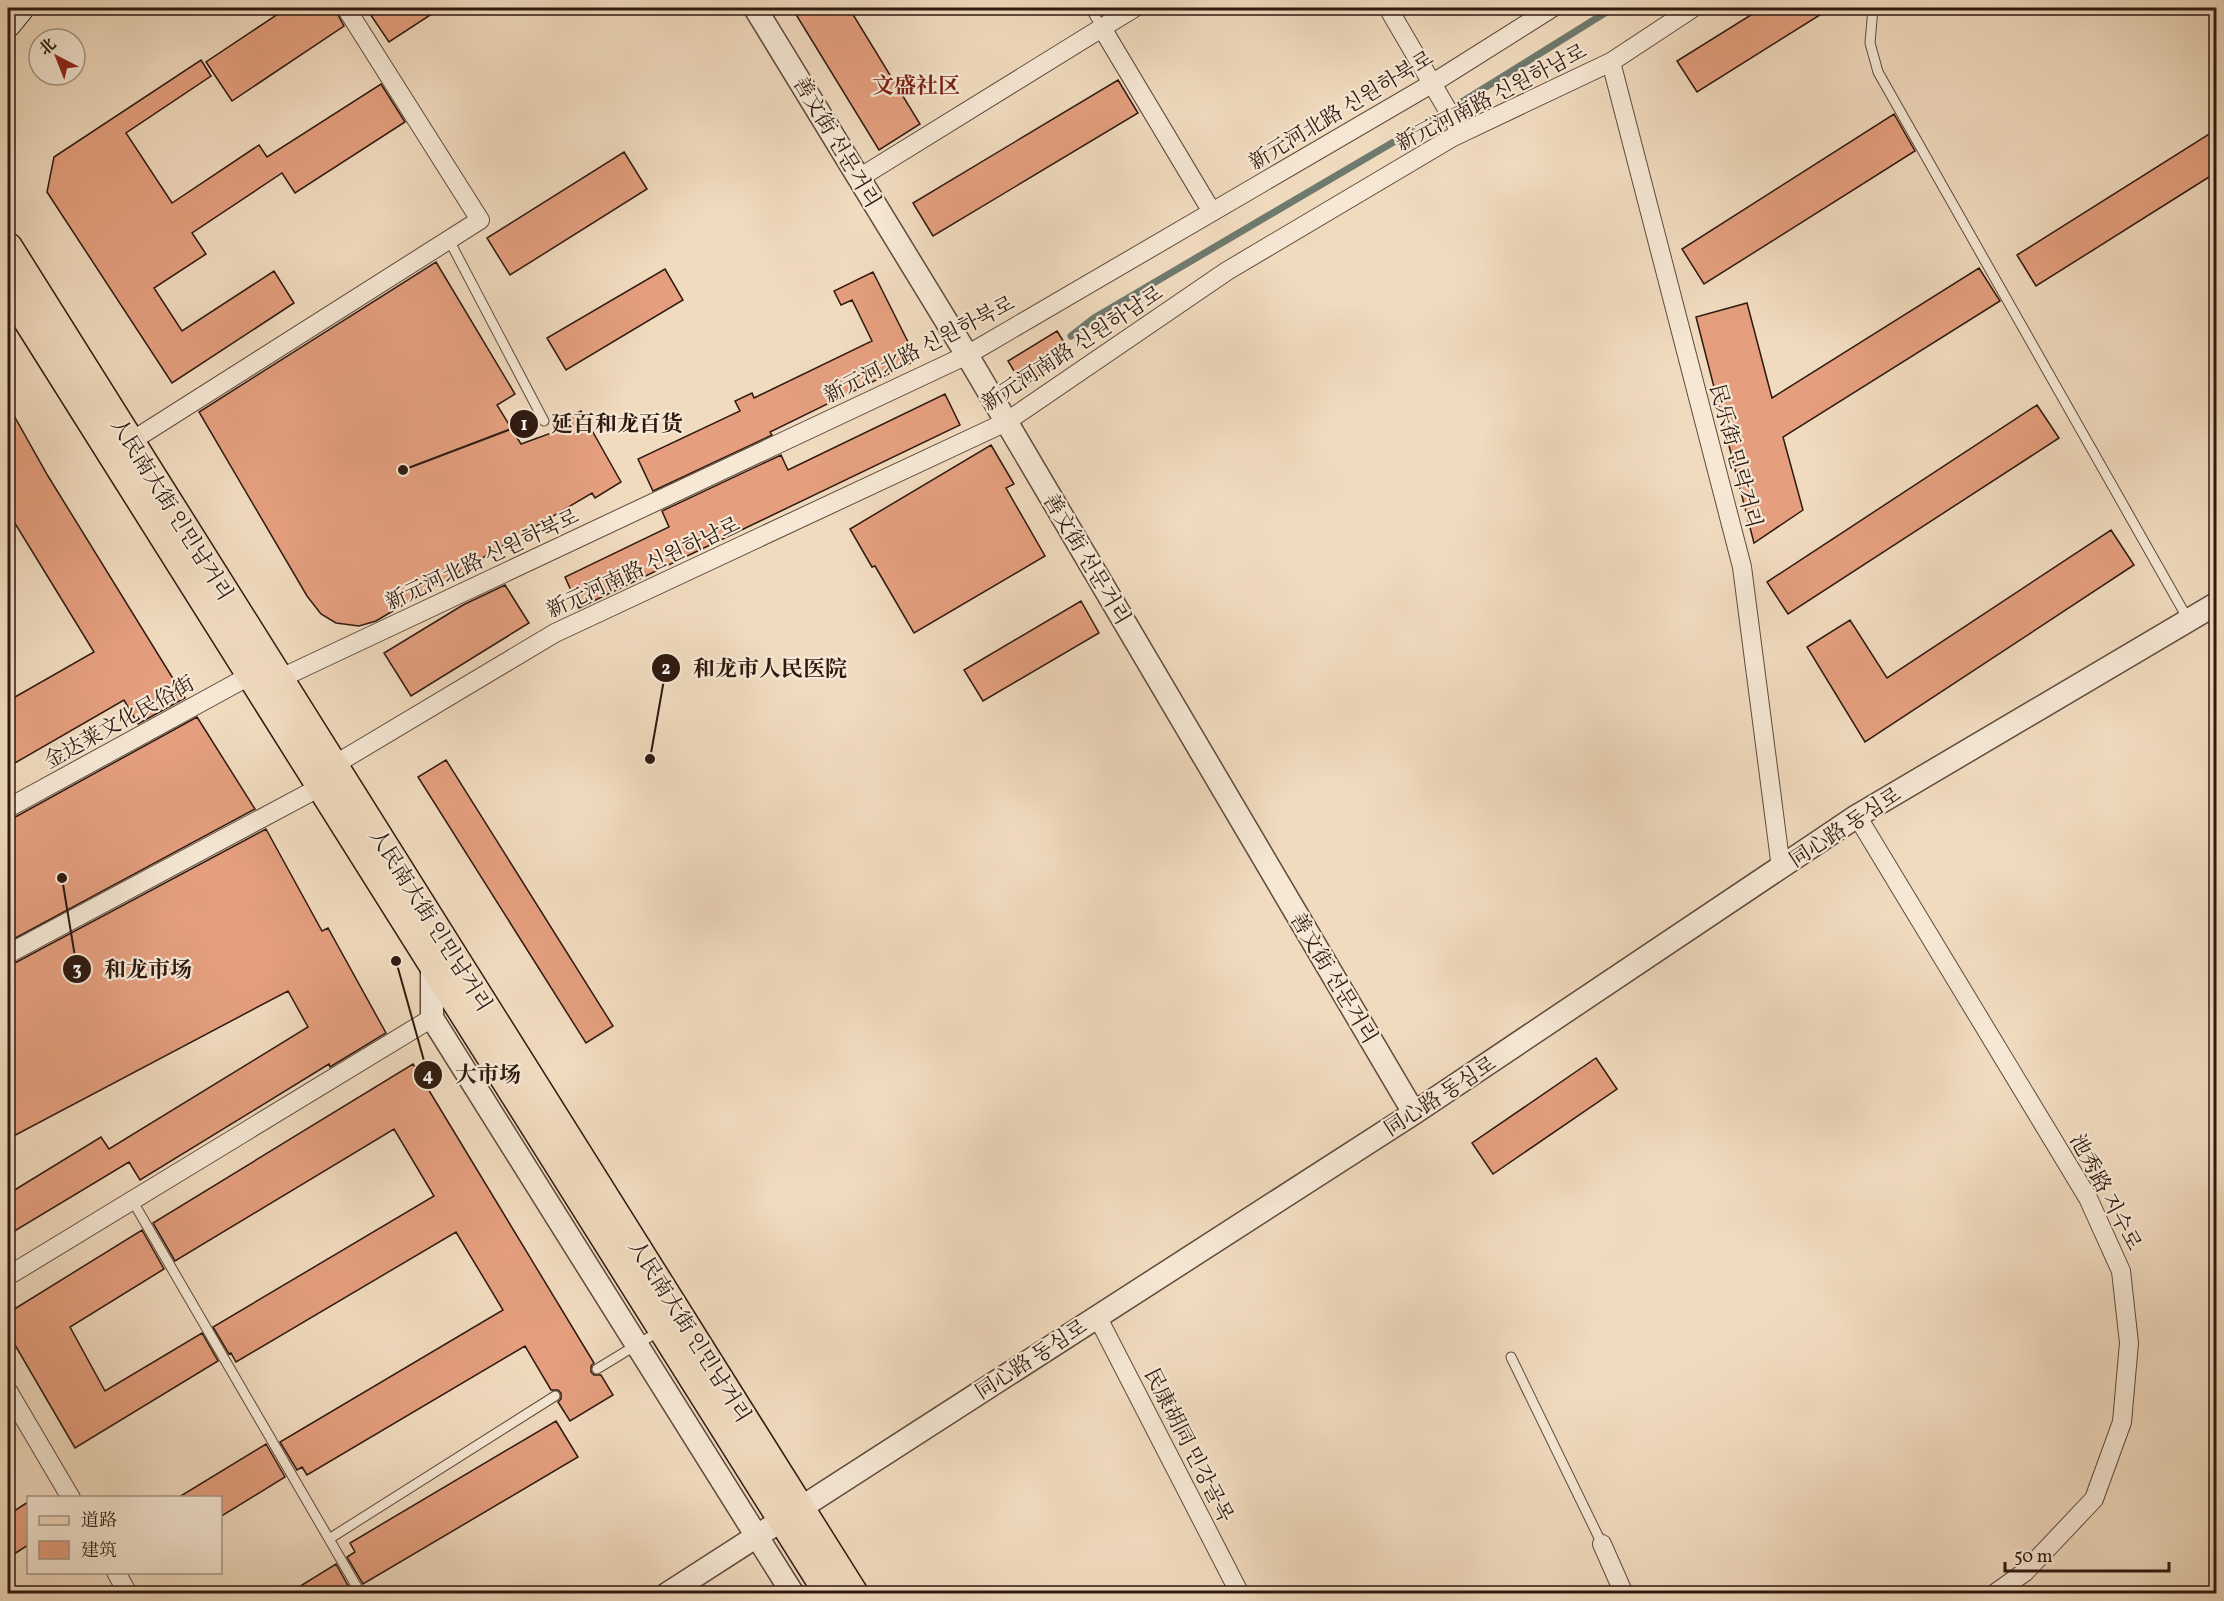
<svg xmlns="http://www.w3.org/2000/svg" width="2224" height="1601" viewBox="0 0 2224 1601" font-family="Vollkorn,'Noto Serif SC','Noto Serif KR',serif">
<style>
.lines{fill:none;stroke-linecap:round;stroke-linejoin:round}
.stream{stroke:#6f7a6f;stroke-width:7}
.building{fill:#e59f7f;stroke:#2e1910;stroke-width:1.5}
.service-casing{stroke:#5f4a3c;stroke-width:11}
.minor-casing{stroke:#5f4a3c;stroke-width:20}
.tertiary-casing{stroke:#5f4a3c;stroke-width:25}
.secondary-casing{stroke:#2e1910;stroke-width:28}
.primary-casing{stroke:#2e1910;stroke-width:31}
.service{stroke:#f6e8d5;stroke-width:9}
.minor{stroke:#f6e8d5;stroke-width:18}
.tertiary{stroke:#f6e8d5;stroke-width:22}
.secondary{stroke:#f6e8d5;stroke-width:26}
.primary{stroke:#f1dbbf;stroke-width:28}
.labels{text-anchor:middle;stroke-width:4.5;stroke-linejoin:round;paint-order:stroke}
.street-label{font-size:21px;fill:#2e1910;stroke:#f6e8d5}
.neighbourhood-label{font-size:22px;font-weight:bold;fill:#7a1f14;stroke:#f6e8d5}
.leader{fill:none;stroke:#2e1910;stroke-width:2}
.callout-dot{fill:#2e1910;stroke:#f6e8d5;stroke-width:2}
.mark-label{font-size:18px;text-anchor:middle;font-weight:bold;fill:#fff}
.callout-label{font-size:22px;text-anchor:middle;font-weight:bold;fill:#2e1910;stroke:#f6e8d5;stroke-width:4.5;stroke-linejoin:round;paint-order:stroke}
</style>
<rect width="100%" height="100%" fill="#f1dbbf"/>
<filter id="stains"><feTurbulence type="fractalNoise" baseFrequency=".00333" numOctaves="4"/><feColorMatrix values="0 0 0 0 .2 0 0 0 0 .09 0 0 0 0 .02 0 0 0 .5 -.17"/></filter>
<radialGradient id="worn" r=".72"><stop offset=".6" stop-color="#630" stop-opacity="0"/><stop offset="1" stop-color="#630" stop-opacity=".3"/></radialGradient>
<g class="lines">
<path class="stream" d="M1071 336 1094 318 1465 100 1613 8"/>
</g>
<path class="building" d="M287 8H334L344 26 232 101 206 62Z
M366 8H441L389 42Z
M792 8H849L920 124 879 150Z
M1762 8H1831L1697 92 1677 61Z
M201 60 211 76 126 133 172 203 259 145 267 157 381 84 405 122 295 193 282 173 192 233 206 254 154 288 182 331 274 271 294 303 172 383 47 192 54 157Z
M1118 80 1138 113 933 236 913 203Z
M1894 114 1915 151 1704 284 1682 249Z
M2217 129V172L2036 286 2017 255Z
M624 152 647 189 510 275 487 238Z
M436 262 515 394 497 405 521 444 557 431 554 427 581 411 621 482 595 498 592 493 376 621 359 626 336 623 321 614 307 596 199 412Z
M1979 268 2000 301 1783 437 1803 510 1754 543 1696 317 1747 303 1772 398Z
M665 269 683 300 566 370 547 338Z
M873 272 917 360 770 432 772 435 653 491 638 459 740 411 735 401 752 393 754 398 872 341 852 300 841 305 834 291Z
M1057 331 1072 355 1023 386 1008 361Z
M945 394 960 425 579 608 565 577 669 527 662 511 781 455 788 470Z
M8 405 48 476 185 698 138 724 124 700 8 767V701L94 652 8 512Z
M2037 405 2059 438 1788 614 1767 582Z
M991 445 1014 484 1006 488 1045 556 914 633 875 566 872 567 850 529Z
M2111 530 2134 565 1865 742 1807 647 1850 620 1887 678Z
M505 585 529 623 411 696 384 653 463 605Z
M1081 601 1099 633 983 701 964 670Z
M197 717 255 809 8 942V821Z
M446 760 613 1026 586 1043 418 777Z
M266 829 322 931 328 928 386 1033 330 1067 329 1064 140 1180 129 1162 8 1235V1194L101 1137 109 1149 308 1027 288 991 8 1139V965L13 964Z
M1596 1058 1617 1089 1493 1174 1472 1143Z
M413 1064 594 1363 591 1366V1372L594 1375H601L613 1395 570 1421 558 1402 561 1399V1393L558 1390H551L525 1346 307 1475 302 1467 297 1470 280 1442 503 1310 456 1232 236 1362 231 1353 229 1354 213 1327 434 1196 394 1129 175 1261 153 1223Z
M142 1230 164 1269 70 1327 105 1391 202 1333 218 1361 75 1448 8 1333V1313Z
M556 1421 578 1457 363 1584 347 1557 355 1552 350 1543Z
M266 1444 285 1477 220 1517V1497H179Z
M28 1502V1545L8 1558V1515Z
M336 1564 351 1591 347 1593H289Z"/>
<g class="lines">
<defs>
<path id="service" d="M1090 8 1102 28
M1873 8 1870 43 1878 72 2189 621
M449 240 544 421
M132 1200 361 1594
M1511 1357 1602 1544
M597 1369 661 1330
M329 1539 555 1396"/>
<path id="minor" d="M1388 8 1461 133
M1102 28 1212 212
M1611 62 1742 567 1781 868
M859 178 1134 8
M130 442 480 220 346 8
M279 679 967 355 1433 83 1552 8
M334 765 555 633 1006 422 1227 271 1453 137 1611 62 1693 8
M8 808 251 675
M1857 816 2088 1198 2121 1271 2129 1343 2122 1422 2094 1499 2025 1572 1994 1594
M8 954 322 786
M8 1276 432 1018
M1097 1316 1240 1594
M8 1391 71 1498
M1602 1544 1624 1594
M116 1572 128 1594"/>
<path id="tertiary" d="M755 8 967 355 1414 1113
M432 962V1018L793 1594
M667 1594 1414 1113 1857 816 2216 604"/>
<path id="secondary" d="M8 24 21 8"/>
<path id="primary" d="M8 247 854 1594
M8 289 829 1594"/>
</defs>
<use href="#service" class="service-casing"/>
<use href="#minor" class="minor-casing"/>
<use href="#tertiary" class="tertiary-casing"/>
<use href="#secondary" class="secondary-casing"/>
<use href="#primary" class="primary-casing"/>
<use href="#service" class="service"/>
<use href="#minor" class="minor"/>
<use href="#tertiary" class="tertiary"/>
<use href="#secondary" class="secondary"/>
<use href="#primary" class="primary"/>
</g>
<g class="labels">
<g class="street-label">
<text transform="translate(1491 97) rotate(-27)" y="7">新元河南路 신원하남로</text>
<text transform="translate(1341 110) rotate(-31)" y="7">新元河北路 신원하북로</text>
<text transform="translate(837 142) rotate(59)" y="7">善文街 선문거리</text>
<text transform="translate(1072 348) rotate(-33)" y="7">新元河南路 신원하남로</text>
<text transform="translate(919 349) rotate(-27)" y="7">新元河北路 신원하북로</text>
<text transform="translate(1736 456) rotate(75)" y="7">民乐街 민락거리</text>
<text transform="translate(172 509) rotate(58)" y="7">人民南大街 인민남거리</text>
<text transform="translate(482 559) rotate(-25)" y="7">新元河北路 신원하북로</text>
<text transform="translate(1087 559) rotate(59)" y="7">善文街 선문거리</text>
<text transform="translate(643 567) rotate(-25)" y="7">新元河南路 신원하남로</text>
<text transform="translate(119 722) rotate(-29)" y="7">金达莱文化民俗街</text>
<text transform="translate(1845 827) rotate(-33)" y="7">同心路 동심로</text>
<text transform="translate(431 920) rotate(58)" y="7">人民南大街 인민남거리</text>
<text transform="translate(1334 978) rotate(59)" y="7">善文街 선문거리</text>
<text transform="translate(1440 1096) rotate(-33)" y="7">同心路 동심로</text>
<text transform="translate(2106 1192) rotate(62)" y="7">池秀路 지수로</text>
<text transform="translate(690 1331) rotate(58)" y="7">人民南大街 인민남거리</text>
<text transform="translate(1031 1359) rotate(-33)" y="7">同心路 동심로</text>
<text transform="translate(1189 1445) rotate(63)" y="7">民康胡同 민강골목</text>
</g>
<g class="neighbourhood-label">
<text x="916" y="93">文盛社区</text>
</g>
</g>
<path class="leader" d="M403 470L524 424M650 759L666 668M62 878L77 969M396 961L428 1075"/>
<g class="callout-dot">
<circle cx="403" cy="470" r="6"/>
<circle cx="650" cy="759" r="6"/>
<circle cx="62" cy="878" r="6"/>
<circle cx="396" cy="961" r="6"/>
<circle cx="524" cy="424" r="15"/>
<circle cx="666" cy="668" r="15"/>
<circle cx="77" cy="969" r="15"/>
<circle cx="428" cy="1075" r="15"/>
</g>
<g class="mark-label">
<text x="524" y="430">1</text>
<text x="666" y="674">2</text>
<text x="77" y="975">3</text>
<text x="428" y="1081">4</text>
</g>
<g class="callout-label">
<text x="617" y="431">延百和龙百货</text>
<text x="770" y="676">和龙市人民医院</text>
<text x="148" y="977">和龙市场</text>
<text x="488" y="1082">大市场</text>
</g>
<rect width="2224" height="1601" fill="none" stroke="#f1dbbf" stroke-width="30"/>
<rect x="9" y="9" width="2206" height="1583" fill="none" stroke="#2e1910" stroke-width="3"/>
<rect x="15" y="15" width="2194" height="1571" fill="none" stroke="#2e1910" stroke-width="1.5"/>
<rect x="27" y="1496" width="195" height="78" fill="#f6e8d5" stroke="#a69586" stroke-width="1.5"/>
<rect x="39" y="1516" width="30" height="9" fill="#f1dbbf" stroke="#a69586" stroke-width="1.5"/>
<text x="81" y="1526" font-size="18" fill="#2e1910">道路</text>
<rect x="39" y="1541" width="30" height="18" fill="#e59f7f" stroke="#a69586" stroke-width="1.5"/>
<text x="81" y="1556" font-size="18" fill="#2e1910">建筑</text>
<g transform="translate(57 57) rotate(318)"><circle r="28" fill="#f6e8d5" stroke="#a69586" stroke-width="1.5"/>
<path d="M0-4.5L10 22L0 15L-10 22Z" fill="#8f2418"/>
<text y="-9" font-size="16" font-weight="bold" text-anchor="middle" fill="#2e1910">北</text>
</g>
<path d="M2005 1562v9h164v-9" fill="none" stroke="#2e1910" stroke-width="3"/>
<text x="2014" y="1562" font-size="18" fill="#2e1910" stroke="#f6e8d5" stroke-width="4.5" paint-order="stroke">50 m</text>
<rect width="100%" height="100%" filter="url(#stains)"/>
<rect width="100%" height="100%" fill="url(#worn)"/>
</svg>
